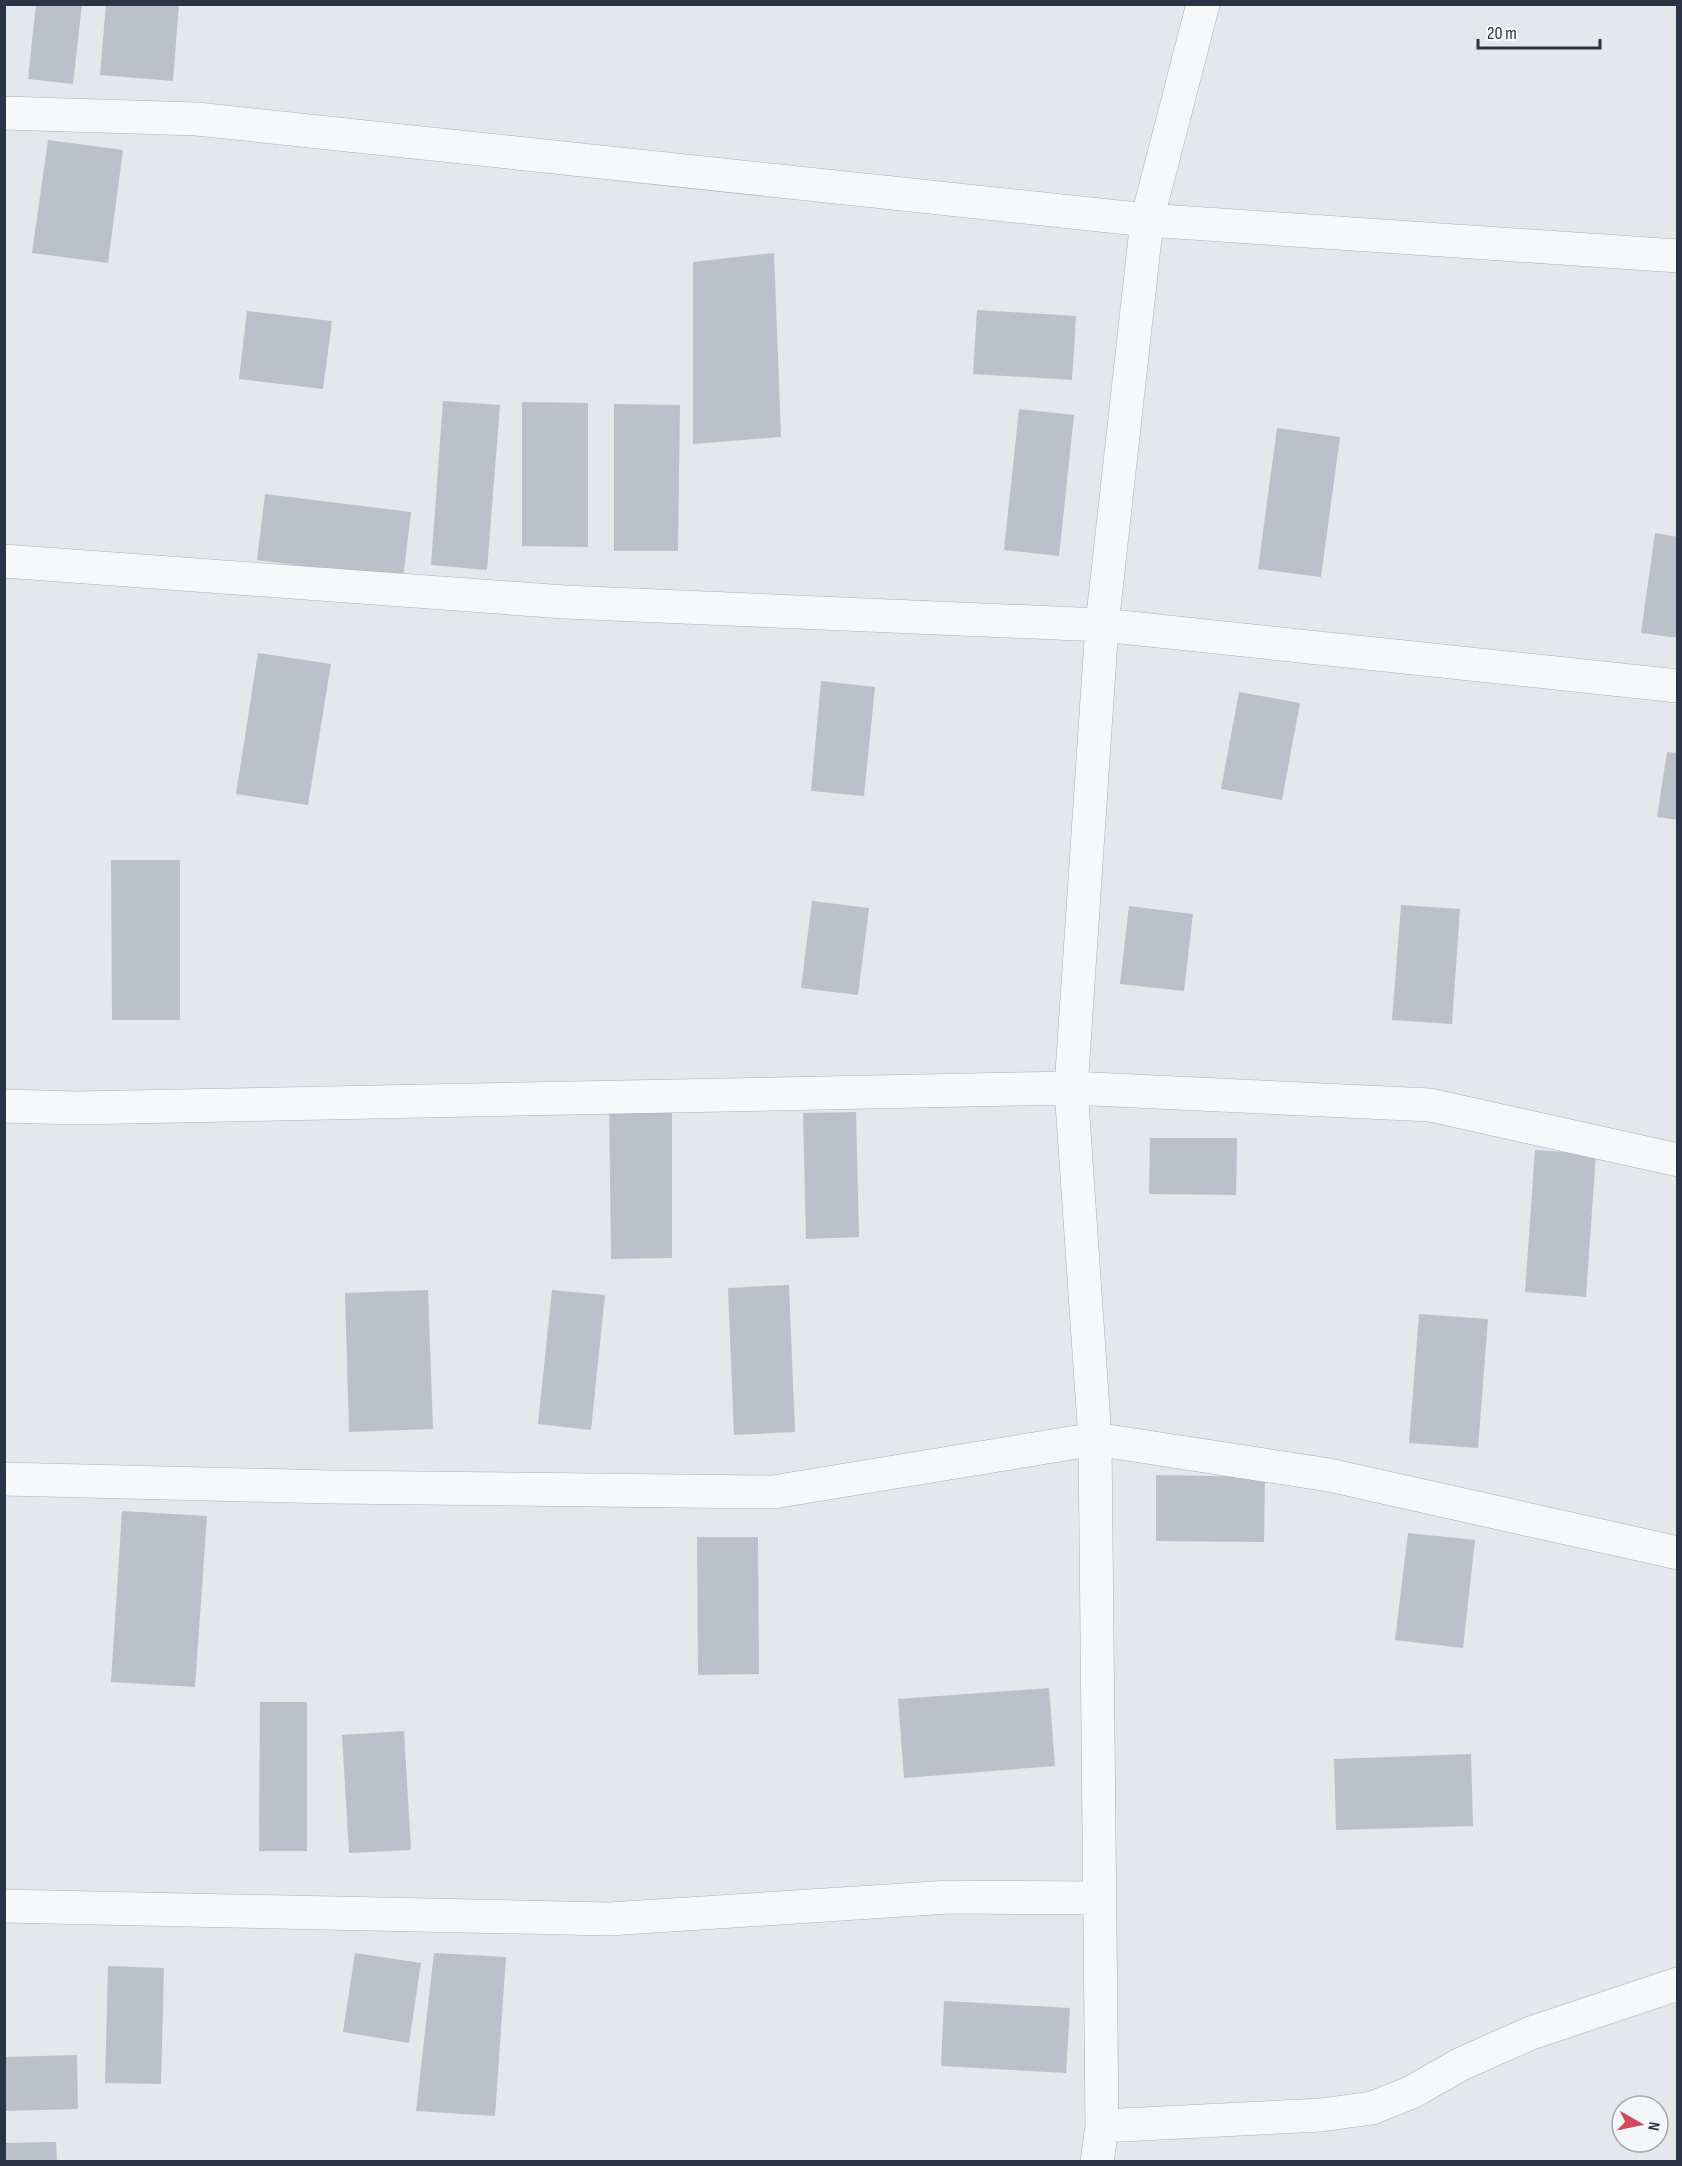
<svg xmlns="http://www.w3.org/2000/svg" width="1682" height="2166" viewBox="0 0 1682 2166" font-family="'Sofia Sans Condensed',sans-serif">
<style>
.building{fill:#bbc0ca}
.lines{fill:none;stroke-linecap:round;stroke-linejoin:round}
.minor-casing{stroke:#a9aeb7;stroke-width:34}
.minor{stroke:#f7f8fa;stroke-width:33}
</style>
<rect width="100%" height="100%" fill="#e4e7ec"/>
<path class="building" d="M36 4H82L73 84 28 79Z
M106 4H179L173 81 100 75Z
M48 140 123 150 108 263 32 253Z
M774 253 781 437 693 444V262Z
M977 310 1076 316 1072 380 973 374Z
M247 311 332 321 323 389 239 379Z
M443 401 500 405 487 570 431 565Z
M522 402 588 403V547L522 546Z
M614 404 680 405 678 551H614Z
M1019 409 1074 415 1059 556 1004 550Z
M1277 428 1340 437 1321 577 1258 569Z
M265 494 411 512 403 579 257 560Z
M1655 533 1678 537V638L1641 633Z
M258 653 331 664 308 805 236 794Z
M821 681 875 687 864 796 811 791Z
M1239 692 1300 703 1282 800 1221 789Z
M1667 752 1678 753V820L1657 817Z
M111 860H180V1020H112Z
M812 901 869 908 858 995 801 988Z
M1401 905 1460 909 1452 1024 1392 1020Z
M1129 906 1193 914 1184 991 1120 984Z
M609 1098H672V1258L611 1259Z
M856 1112 859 1237 806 1239 803 1113Z
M1150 1138H1237L1236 1195 1149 1194Z
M1535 1150 1596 1154 1586 1297 1525 1292Z
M789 1285 795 1432 734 1435 728 1288Z
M428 1290 433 1429 349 1432 345 1293Z
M552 1290 605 1295 591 1430 538 1424Z
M1419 1314 1488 1319 1478 1448 1409 1443Z
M1156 1475 1265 1477 1264 1542 1156 1541Z
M122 1511 207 1516 195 1687 111 1682Z
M1408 1533 1475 1540 1463 1648 1395 1640Z
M697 1537H758L759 1674 698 1675Z
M1049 1688 1055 1766 904 1778 898 1699Z
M260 1702H307V1851H259Z
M404 1731 411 1850 349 1853 342 1735Z
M1471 1754 1473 1826 1336 1830 1334 1759Z
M355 1953 421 1963 409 2043 343 2032Z
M434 1953 506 1957 495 2116 416 2111Z
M108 1966 164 1968 161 2084 105 2083Z
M944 2001 1070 2008 1066 2073 941 2066Z
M77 2055 78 2109 4 2111V2057Z
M56 2142 57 2162H4V2143Z"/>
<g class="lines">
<defs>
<path id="minor" d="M4 113 197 119 1147 220 1678 256
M4 561 565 602 1102 625 1678 686
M4 1106 76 1108 1071 1088 1430 1105 1678 1160
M4 1479 332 1487 773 1492 1095 1439 1329 1475 1678 1553
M4 1906 609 1919 949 1897 1100 1898
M1102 2126 1321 2115 1372 2108 1412 2092 1461 2064 1531 2033 1678 1984
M1097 2162 1102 2126 1095 1439 1071 1088 1102 625 1147 220 1203 4"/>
</defs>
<use href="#minor" class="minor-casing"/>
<use href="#minor" class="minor"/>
</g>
<rect width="1682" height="2166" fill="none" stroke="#2b3445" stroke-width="12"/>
<g transform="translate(1640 2124) rotate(99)"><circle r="28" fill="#f4f6f9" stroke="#a4a8b1" stroke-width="1.5"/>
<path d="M0-4.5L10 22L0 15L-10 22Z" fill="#d1495b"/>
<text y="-9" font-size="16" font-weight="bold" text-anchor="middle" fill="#2b3445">N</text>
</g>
<path d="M1478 39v9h122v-9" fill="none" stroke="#2b3445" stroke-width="3"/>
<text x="1487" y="39" font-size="18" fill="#2b3445" stroke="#f4f6f9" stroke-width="4.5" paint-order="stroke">20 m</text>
</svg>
